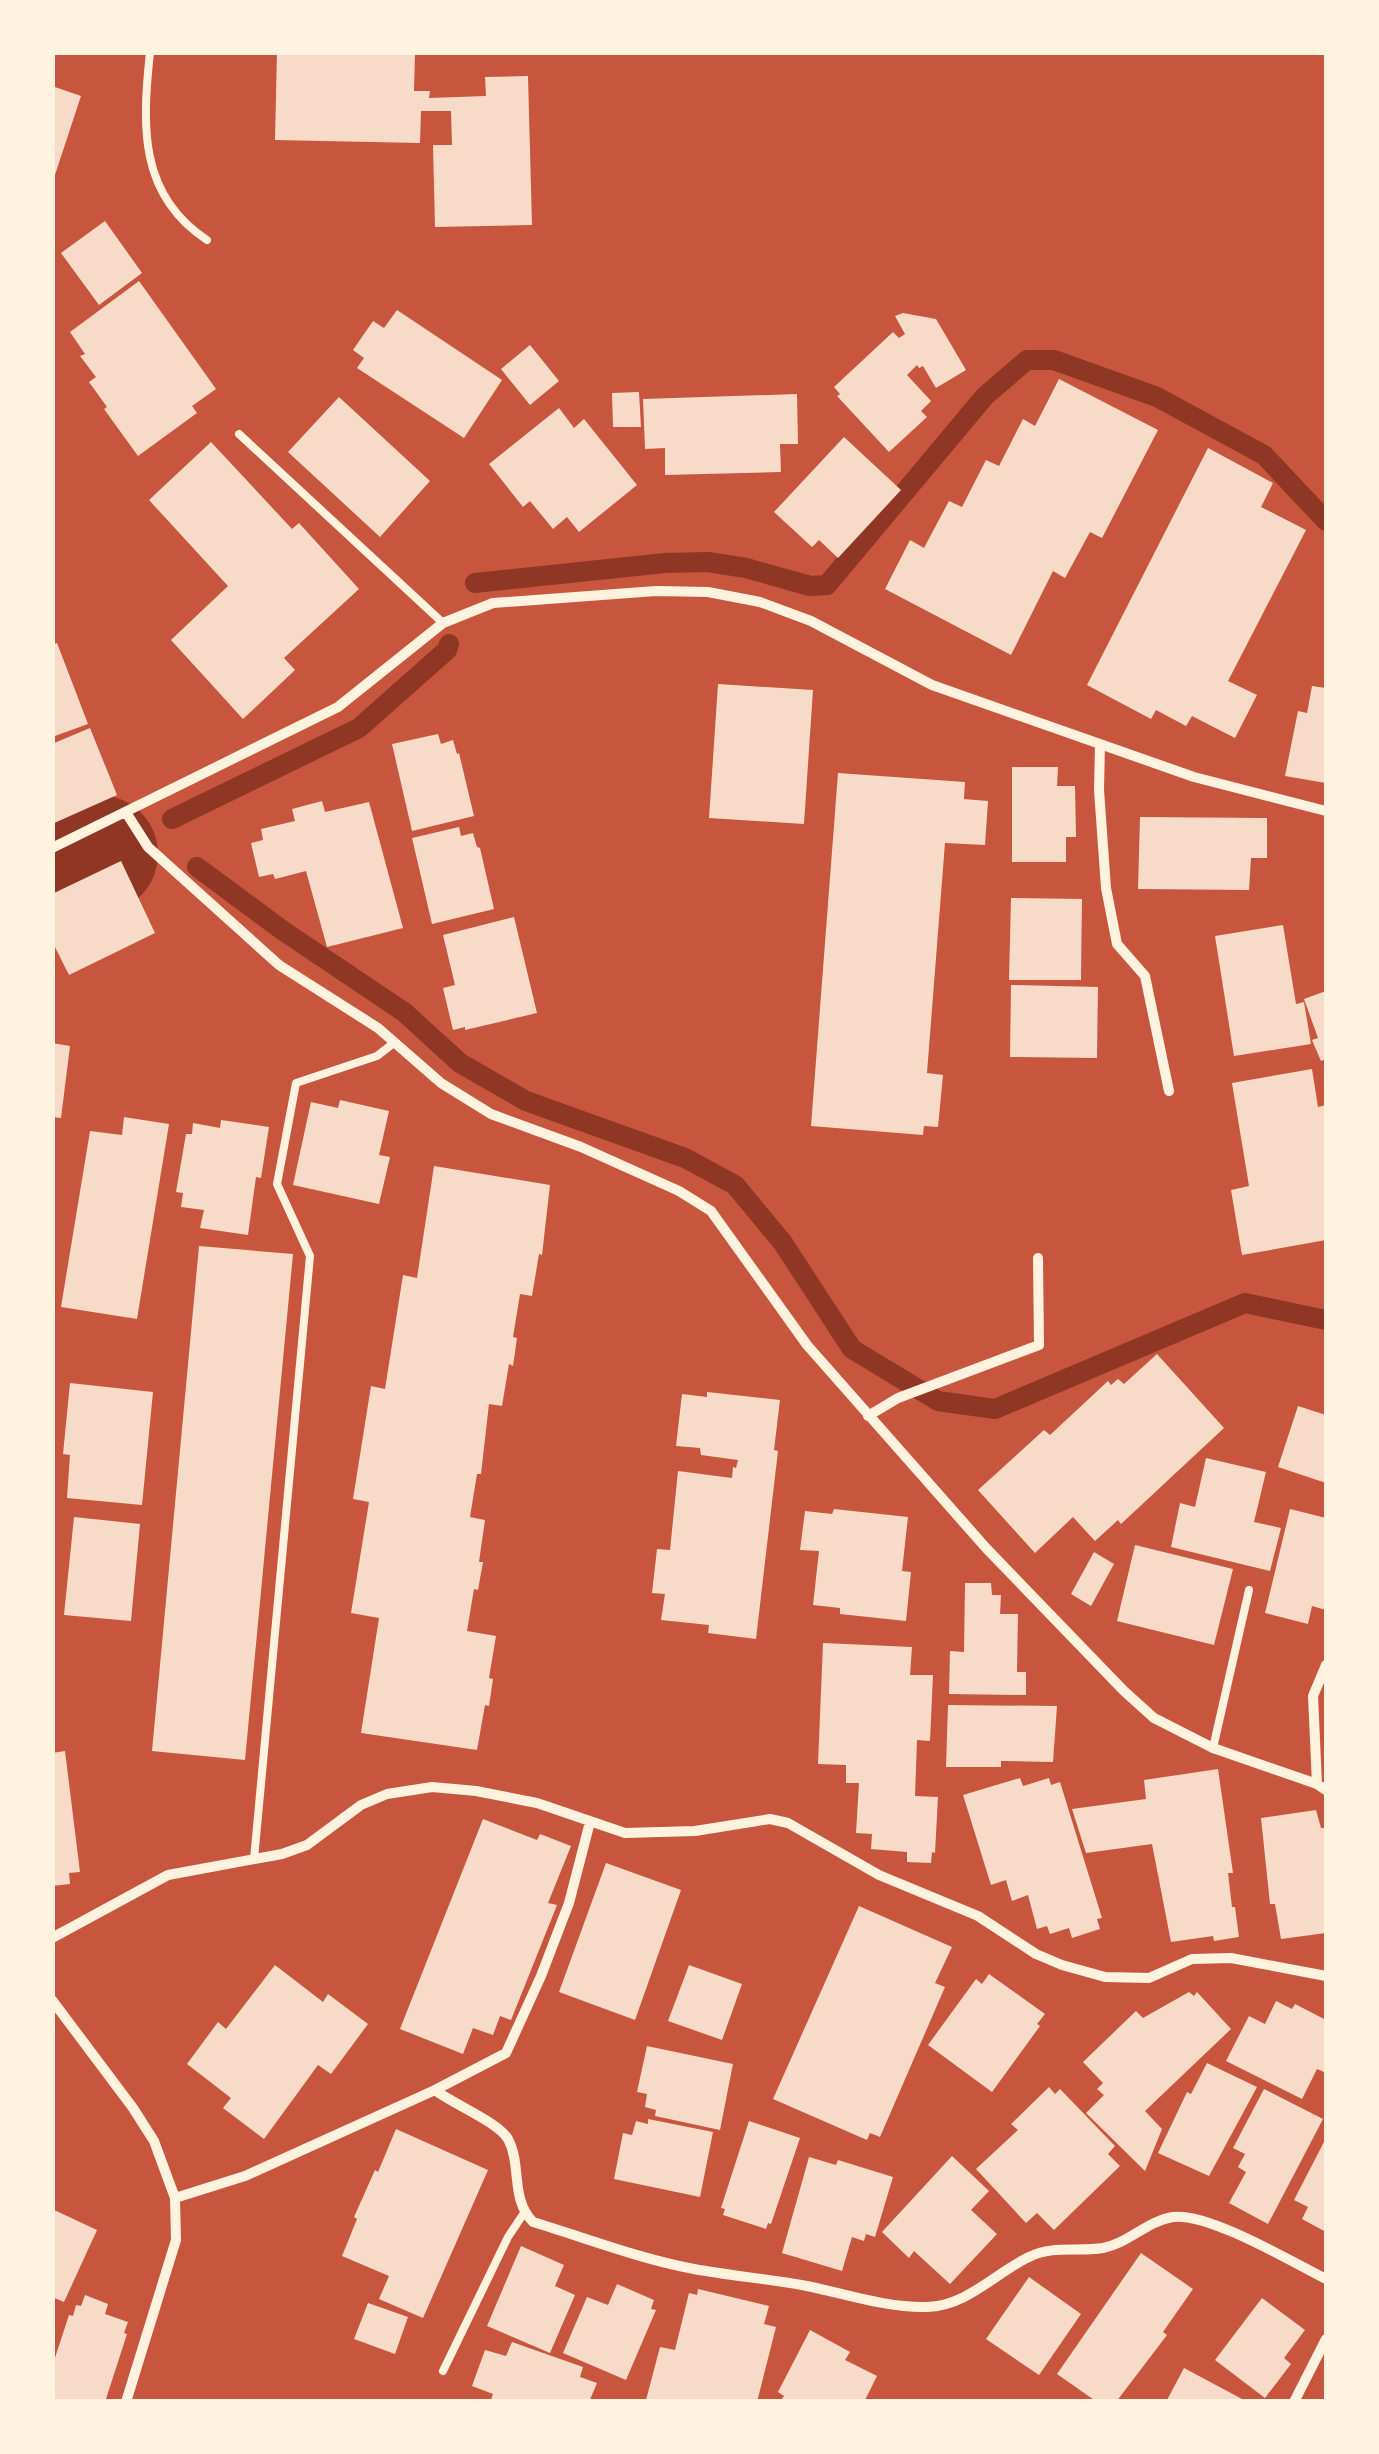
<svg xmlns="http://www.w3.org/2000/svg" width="1379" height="2454" viewBox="0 0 1379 2454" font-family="Jost,sans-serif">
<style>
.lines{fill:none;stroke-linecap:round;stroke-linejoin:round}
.stream{stroke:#8f3625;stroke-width:20}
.river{stroke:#8f3625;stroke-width:118}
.building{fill:#f7dbc8}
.service{stroke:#fff3e0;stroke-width:8}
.minor{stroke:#fff3e0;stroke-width:10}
</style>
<rect width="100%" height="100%" fill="#c8553d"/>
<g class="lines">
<path class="stream" d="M475 583 665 563 708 562 746 568 810 586 827 585 985 396 1027 360H1054L1157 397 1264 455 1326 521
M172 819 359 728 447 650 449 644
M197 867 282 930 404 1012 460 1063 526 1101 685 1158 735 1185 783 1243 852 1349 938 1401 995 1409 1245 1303 1326 1320"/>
<path class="river" d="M55 875 99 854"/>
</g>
<path class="building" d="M277 52H415L414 91H430L429 98 486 96 485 77 528 76 532 225 435 227 433 145H452L451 111H421L420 143 275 140Z
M52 86 81 96 53 181H52Z
M105 221 142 273 99 305 61 253Z
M139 281 216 389 192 406 197 413 138 456 104 409 107 407 89 382 96 377 80 356 85 354 70 332Z
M397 310 502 380 464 438 357 368 364 358 353 350 373 321 384 328Z
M903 313 936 319 966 370 936 388 923 366 919 368 917 365 907 375 931 401 921 411 927 417 889 452 837 396 840 394 834 387 893 332 899 338 905 334 895 316Z
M530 345 559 381 530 405 501 369Z
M1059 379 1158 430 1102 538 1090 532 1065 578 1053 571 1011 655 885 589 910 540 924 548 949 501 962 507 986 460 999 466 1023 419 1035 426Z
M639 392 641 427H613L612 393Z
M797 394 798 444H780L781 472 665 475V448L645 449 643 399Z
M339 397 430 481 380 537 288 452Z
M559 408 574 428 584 419 637 485 579 532 567 517 553 529 530 501 523 507 489 464Z
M844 437 901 490 838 558 819 540 812 547 774 512Z
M211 442 292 529 299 523 359 589 284 658 295 670 243 719 171 640 228 586 149 500Z
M1208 448 1273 483 1261 507 1306 530 1228 681 1257 695 1235 738 1192 716 1186 726 1156 710 1151 719 1087 685Z
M57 643 88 724 52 737V645Z
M718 684 813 690 804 824 709 818Z
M1312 686 1326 688V783L1285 776 1298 711 1307 713Z
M90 728 117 795 52 824V744Z
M438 734 441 744 453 740 457 754 459 753 474 816 412 831 392 744Z
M1012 767H1058L1057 786H1075L1076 837H1066V862H1012Z
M838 773 965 782 964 799 988 801 985 845 945 843 927 1073 943 1075 938 1127 924 1126 923 1135 811 1126Z
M322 801 325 812 369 802 403 928 327 947 306 871 275 879 273 874 259 877 251 843 263 840 261 829 295 821 292 809Z
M1140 817 1267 818V858H1251L1249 890 1138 889Z
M459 827 461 836 473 833 477 847 480 848 494 909 432 924 412 838Z
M121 861 155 933 69 975 52 941V894Z
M1011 898 1082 899 1081 980H1009Z
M514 917 537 1013 465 1030V1027L453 1030 443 988 455 985 443 935Z
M1283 925 1296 1004 1304 1002 1311 1044 1234 1056 1215 936Z
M1011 985 1098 987 1097 1058 1010 1057Z
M1326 991V1059L1321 1061 1312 1040 1318 1038 1304 999Z
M52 1043 70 1046 61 1118 52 1117Z
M1312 1069 1318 1107 1326 1105V1240L1242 1255 1231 1190 1249 1186 1232 1083Z
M340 1100 389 1111 379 1155 390 1157 379 1204 293 1185 311 1102 338 1108Z
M124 1117 169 1124 137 1319 61 1307 90 1131 122 1135Z
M221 1120 269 1127 261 1178 256 1177 248 1235 200 1228 204 1210 181 1207 183 1193 176 1192 186 1134H192L193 1123 220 1128Z
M434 1166 550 1185 542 1255 539 1254 532 1296 520 1294 513 1337 517 1338 513 1366 509 1364 502 1406 489 1404 481 1474H477L470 1517 485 1520 479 1562H483L478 1590 474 1589 467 1631 496 1636 489 1678 493 1679 489 1706 485 1705 477 1750 361 1733 379 1618 351 1613 369 1502 353 1499 371 1386 385 1389 403 1275 417 1278Z
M199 1246 293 1254 245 1760 152 1751Z
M1157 1354 1224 1428 1121 1524 1118 1520 1095 1541 1073 1517 1035 1553 978 1490 1044 1430 1050 1435 1108 1381 1111 1385 1118 1379 1124 1384Z
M70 1383 153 1392 142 1505 67 1498 70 1455 63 1454Z
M707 1392 780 1400 774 1450 778 1451 756 1639 708 1633 709 1625 661 1620 665 1594 652 1593 657 1549 670 1550 678 1471 732 1478 733 1467 736 1468 738 1460 701 1455 700 1448 676 1446 682 1394 707 1397Z
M1298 1406 1326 1415V1483L1278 1467Z
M1206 1458 1266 1472 1254 1522 1281 1528 1270 1571 1171 1547 1180 1503 1195 1507Z
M834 1509 908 1517 902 1571 911 1572 906 1621 840 1614V1608L813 1605 819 1551 800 1550 805 1511 832 1514Z
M1290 1509 1326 1518V1610L1312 1606 1308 1624 1265 1613Z
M74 1517 140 1524 131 1621 64 1615Z
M1135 1545 1233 1569 1214 1645 1117 1621Z
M1094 1552 1114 1564 1091 1606 1071 1594Z
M965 1583H991L992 1595H1001L1000 1614H1018L1017 1672H1026V1695L949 1694 950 1651 964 1652Z
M823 1643 912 1647 910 1675H933L930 1741 917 1740 915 1796 938 1797 935 1853 932 1852 931 1863 907 1862V1852L871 1849 872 1834 856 1833 859 1783H846V1765L818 1764Z
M948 1705 1057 1706 1053 1762 1001 1761V1767H946Z
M65 1751 80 1872 69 1873 70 1884 52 1886V1753Z
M1218 1769 1233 1873H1228L1232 1907H1235L1239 1937 1214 1941 1213 1936 1171 1942 1152 1844 1086 1853 1072 1809 1146 1799 1144 1780Z
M1020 1778 1023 1786 1049 1778 1051 1785 1060 1782 1102 1918 1097 1919 1100 1929 1072 1938 1069 1928 1050 1934 1047 1926 1037 1929 1028 1895 1012 1901 1006 1880 991 1885 963 1795Z
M1316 1810 1321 1828H1326V1933L1281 1939 1275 1904H1270L1261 1818Z
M483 1819 537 1840 540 1834 571 1846 548 1903 557 1905 511 2020 500 2016 493 2035 473 2028 463 2054 400 2029Z
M606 1863 681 1890 635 2020 559 1992Z
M859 1906 952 1947 935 1983 945 1987 880 2137 870 2133 867 2140 773 2099Z
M275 1965 323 2002 328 1994 368 2024 331 2074 318 2065 264 2139 223 2108 231 2098 187 2064 218 2022 226 2029Z
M689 1965 742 1984 722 2040 668 2021Z
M989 1974 1045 2014 1037 2024 1040 2026 992 2092 928 2045 976 1979 982 1984Z
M1189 1992 1194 1996 1197 1992 1231 2029 1145 2111 1162 2129 1145 2171 1086 2113 1104 2095 1097 2089 1103 2083 1083 2062 1136 2011 1143 2018Z
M1276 2001 1292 2009 1295 2004 1326 2020V2068L1324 2072 1317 2069 1302 2099 1226 2061 1249 2016 1265 2024Z
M647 2046 733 2064 720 2130 655 2116 656 2110 645 2107 647 2094 637 2092Z
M1207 2063 1257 2087 1209 2176 1158 2153 1187 2092 1191 2094Z
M1049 2087 1055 2094 1060 2089 1115 2146 1108 2154 1120 2166 1054 2230 1037 2213 1026 2223 976 2169 1018 2130 1011 2124Z
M1264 2089 1323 2119 1268 2224 1229 2203 1246 2172 1238 2167 1245 2154 1233 2148Z
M648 2119 713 2132 700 2197 614 2179 623 2133 632 2135 636 2121 648 2124Z
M749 2121 800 2138 771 2224 768 2223 766 2229 723 2215 725 2209 721 2208Z
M396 2129 488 2170 423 2318 379 2299 389 2276 342 2256 357 2219 354 2217 375 2170 378 2172Z
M1326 2138V2232L1302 2219 1308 2207 1294 2200Z
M952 2156 989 2191 971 2210 997 2234 950 2284 914 2251 909 2258 882 2232Z
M809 2157 836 2165 838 2160 893 2177 875 2237 866 2234 864 2241 852 2237 842 2271 782 2253Z
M52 2209 97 2230 64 2302 52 2297Z
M521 2246 564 2265 555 2286 575 2295 550 2353 487 2326Z
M1141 2253 1193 2289 1163 2332 1167 2335 1116 2402H1097L1057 2374Z
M1029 2277 1081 2314 1039 2375 986 2339Z
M617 2284 654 2300 651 2309 656 2310 626 2380 563 2353 587 2297 608 2305Z
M698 2289 769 2306 764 2324 776 2327 757 2402 646 2400 660 2347 675 2350 689 2293 697 2295Z
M85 2295 108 2304 105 2314 128 2322 124 2333 127 2334 105 2402H52V2367L69 2315 73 2316 76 2305 81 2306Z
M1262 2298 1305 2330 1284 2358 1291 2364 1265 2398 1215 2360Z
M368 2303 408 2317 395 2354 354 2339Z
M810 2330 850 2352 845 2360 877 2376 864 2402H787L782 2399 784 2396 778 2392Z
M512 2342 583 2367 580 2377 597 2383 589 2402H496L491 2400 493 2394 472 2386 485 2350 506 2356Z
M1184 2368 1242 2399 1241 2402H1166Z"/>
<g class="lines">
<path class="service" d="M150 52C142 127 139 195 207 240
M239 434 443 623
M1213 1748 1249 1590
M254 1859 310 1256 277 1184 296 1083 377 1056 395 1042
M443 2371 508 2237 524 2213"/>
<path class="minor" d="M1100 744 1099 790 1106 888 1117 944 1145 976 1169 1091
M127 814 148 847 279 965 378 1028 441 1083 491 1114 581 1147 679 1191 711 1211 807 1345 986 1548 1124 1691 1154 1718 1213 1748 1317 1784 1326 1790
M52 848 338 707 443 623 493 603 656 591 708 592 760 602 811 621 932 685 1194 777 1326 811
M868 1416 898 1398 1039 1345 1038 1258
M1317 1784 1313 1696 1326 1665
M52 1938 168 1875 282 1854 307 1845 361 1805 387 1794 432 1787 476 1791 537 1803 625 1833 695 1831 770 1819 788 1823 879 1875 978 1916 1036 1954 1062 1965 1105 1977 1149 1978 1192 1959 1231 1958 1326 1976
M52 2000 133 2108 154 2141 175 2198 176 2240 126 2402
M435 2090C453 2104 498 2122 508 2139 522 2165 510 2199 533 2222 586 2238 640 2259 694 2269 732 2276 770 2279 807 2286 846 2294 887 2308 927 2307 967 2306 995 2273 1029 2257 1053 2245 1078 2252 1103 2248 1129 2243 1147 2221 1173 2217 1208 2212 1292 2262 1326 2279
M175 2198 245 2176 435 2090 506 2053 541 1976 569 1903 590 1822
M1294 2402 1326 2339"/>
</g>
<rect width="1379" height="2454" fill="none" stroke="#fff3e0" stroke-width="110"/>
</svg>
